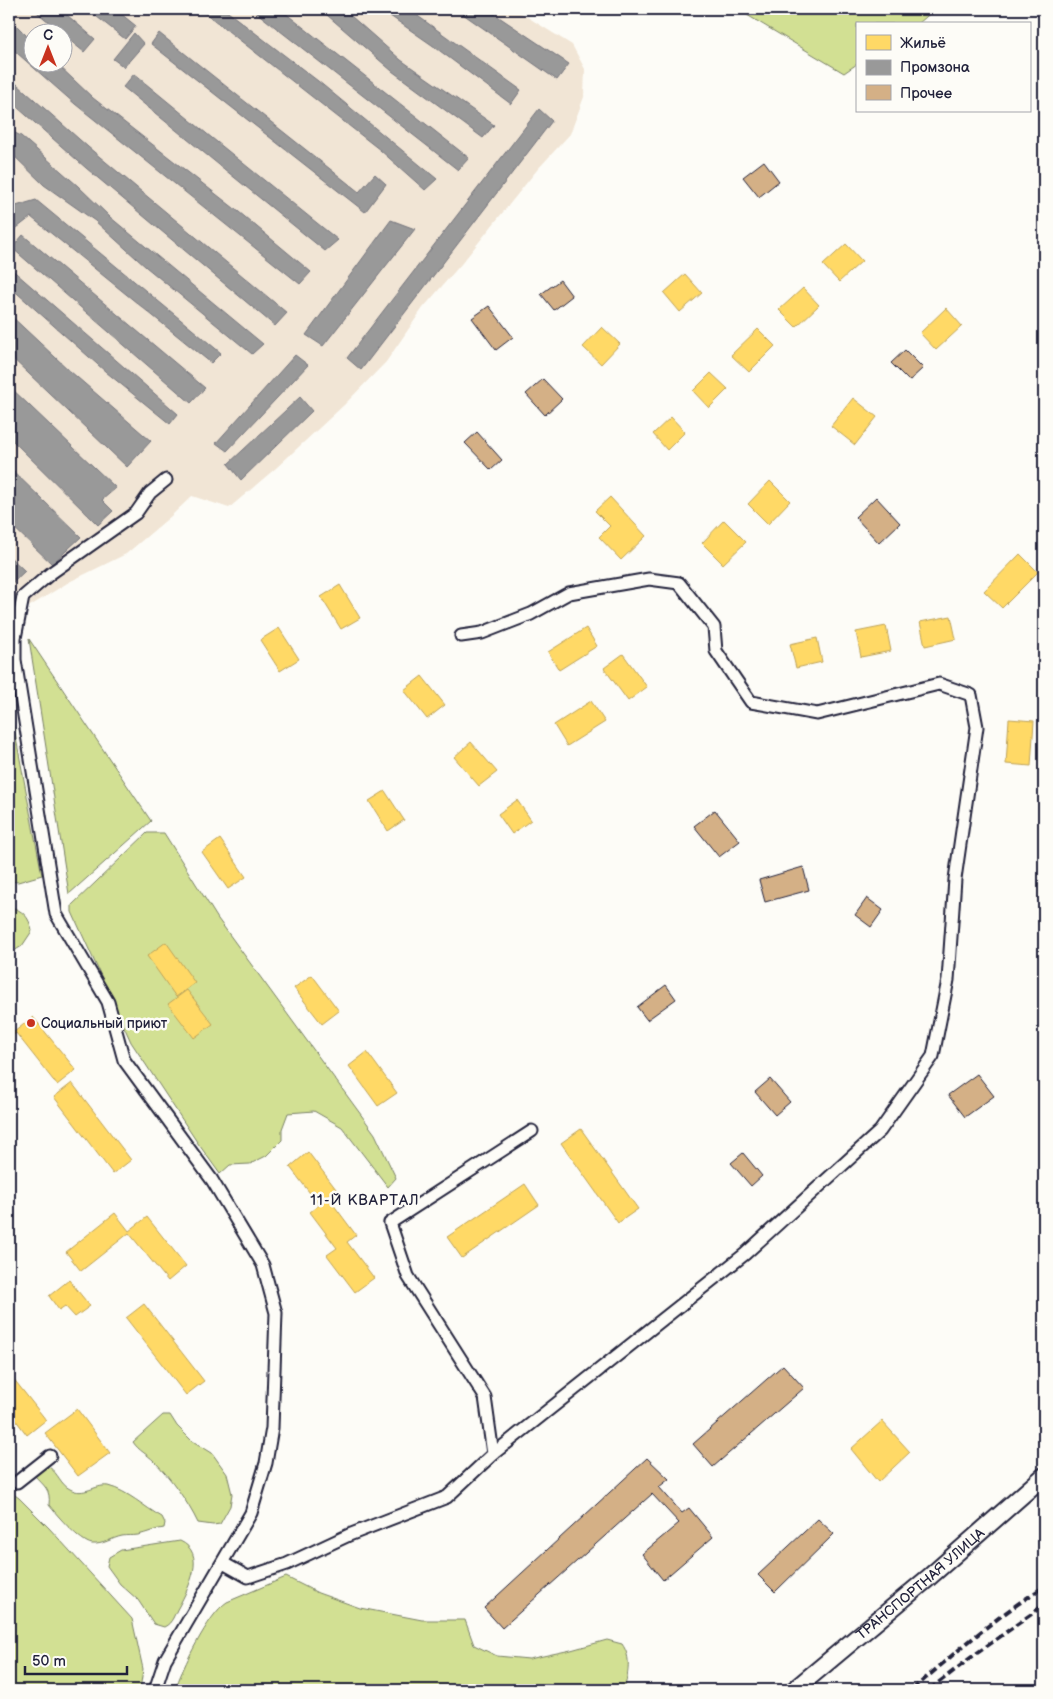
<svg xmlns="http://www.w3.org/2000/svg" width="1053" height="1699" viewBox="0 0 1053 1699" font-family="'Balsamiq Sans',sans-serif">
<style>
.built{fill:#f1e5d5;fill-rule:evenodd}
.green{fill:#d2e093;stroke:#7a8167}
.homes{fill:#ffd966;stroke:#bda259}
.industry{fill:#999;stroke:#75757d}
.building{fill:#d4b086;stroke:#22223b}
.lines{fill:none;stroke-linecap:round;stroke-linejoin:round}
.street-casing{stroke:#22223b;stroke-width:15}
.secondary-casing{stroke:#22223b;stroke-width:20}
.street{stroke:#fdfcf7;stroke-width:11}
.secondary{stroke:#fdfcf7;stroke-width:16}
.rail{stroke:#22223b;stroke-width:4;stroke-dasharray:8 4;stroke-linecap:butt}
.poi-dot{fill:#c8321e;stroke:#fdfcf7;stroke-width:2}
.labels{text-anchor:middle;stroke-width:5;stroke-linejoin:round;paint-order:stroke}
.poi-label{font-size:14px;fill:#22223b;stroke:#fdfcf7;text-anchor:start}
.street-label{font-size:14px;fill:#22223b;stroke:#fdfcf7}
.neighbourhood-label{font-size:15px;letter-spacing:1px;fill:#22223b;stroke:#fdfcf7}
</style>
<rect width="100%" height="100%" fill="#fdfcf7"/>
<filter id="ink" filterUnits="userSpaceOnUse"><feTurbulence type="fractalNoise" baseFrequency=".02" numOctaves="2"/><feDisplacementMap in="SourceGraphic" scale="10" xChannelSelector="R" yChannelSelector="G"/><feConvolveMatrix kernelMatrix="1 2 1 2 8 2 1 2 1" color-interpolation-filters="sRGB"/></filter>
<g filter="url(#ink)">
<path class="built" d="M9 9H511L521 13 572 45 585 69 584 97 570 134 537 170 462 263 423 308 386 362 344 405 276 468 229 508 192 496 171 516 126 554 69 582 9 619ZM32 32H62V62H32Z"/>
<path class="green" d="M737 9H935L918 24H857V64L844 73Z
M29 639 151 821 69 894Z
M9 701 42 875 18 882 9 881Z
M147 833H164L218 919 375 1134 396 1178 388 1187 342 1127 314 1111 288 1113 282 1129V1140L266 1156 250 1164 230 1165 220 1174 197 1142 131 1042 72 912V905Z
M9 906C23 911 29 916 32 931L22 946 9 954Z
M163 1415H170L177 1426 191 1440 212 1453 227 1474 232 1494 230 1506 220 1524 213 1525 198 1523C188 1502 170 1477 154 1461 147 1454 139 1451 133 1442Z
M49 1467C58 1473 61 1485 70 1489 84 1497 95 1484 108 1486 128 1491 144 1507 162 1517L165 1523 164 1528C155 1529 147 1533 138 1535 132 1536 127 1535 122 1536 112 1538 103 1545 92 1544 80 1542 57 1515 49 1505 51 1489 44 1486 34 1475L43 1468Z
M9 1491 19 1498 49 1528 132 1619 143 1669 140 1690H9Z
M180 1541C207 1553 189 1587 179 1606 174 1614 173 1623 164 1627L154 1624 138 1600 120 1584 107 1566 109 1557 121 1550Z
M286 1577 318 1593 360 1608 422 1620H465L474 1645 497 1656 529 1659 571 1650 607 1640 622 1644C632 1658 628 1674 624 1690H175C182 1669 208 1614 227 1602Z"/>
<path class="homes" d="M846 244 862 261 839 282 823 265Z
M685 274 702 293 680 312 664 293Z
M803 288 819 305 796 327 779 310Z
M946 308 962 326 936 350 920 333Z
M602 327 620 344 601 364 583 347Z
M758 329 775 346 749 372 731 355Z
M711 373 728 389 709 408 693 391Z
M853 398 877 417 855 445 831 426Z
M671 417 685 432 667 450 653 434Z
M770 481 790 501 768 524 748 504Z
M610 497 646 536 621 560 599 537 610 526 595 511Z
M724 520 746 542 723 564 702 543Z
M1020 554 1038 572 1002 608 984 591Z
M340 585 360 618 341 629 321 597Z
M951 616 956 639 925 646 920 622Z
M886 626 891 651 861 657 856 632Z
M279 628 299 659 280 671 260 640Z
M586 628 597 646 559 670 548 652Z
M817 638 822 662 796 668 790 644Z
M623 654 647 687 628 701 604 668Z
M422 676 445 705 427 719 404 690Z
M591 701 605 722 567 746 554 725Z
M1009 719 1034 721 1031 766 1006 764Z
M471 742 497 772 479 786 454 757Z
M385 791 404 820 388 831 369 801Z
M517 800 531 820 512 834 498 814Z
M220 839 246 877 228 889 202 852Z
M166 942 195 983 176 997 147 956Z
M312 975 339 1011 322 1024 294 988Z
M187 990 213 1024 194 1038 168 1004Z
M33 1017 76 1070 57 1085 16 1033 9 1039V1026L14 1032Z
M367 1052 397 1093 378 1106 349 1066Z
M72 1083 131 1160 113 1174 54 1097Z
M581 1129 638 1209 618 1223 561 1143Z
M308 1152 336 1189 327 1196 356 1235 347 1242 374 1278 355 1292 327 1255 337 1248 310 1212 319 1205 290 1167Z
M525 1184 539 1205 462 1258 447 1237Z
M115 1213 129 1231 147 1217 186 1266 168 1281 129 1233 81 1271 66 1252Z
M69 1280 90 1306 75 1317 65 1306 59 1310 49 1296Z
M144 1304 204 1381 186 1395 126 1318Z
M9 1373 46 1420 27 1435 9 1411Z
M77 1409 110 1453 78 1476 45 1433Z
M882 1421 910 1452 878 1482 851 1449Z"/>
<path class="industry" d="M33 9H60L95 39 84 52 62 34V32H61Z
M87 9H115L136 26 125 39Z
M200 9H224L318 81 437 179 425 190 380 150Z
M252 9H280L469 158 458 170Z
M320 9H343L401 60 494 125 483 138 392 71Z
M380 9H408L521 90 511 104 432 45Z
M467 9H487L569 64 557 80 463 14Z
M9 18 32 41V62H55L93 98 239 212 311 272 300 284 75 104 9 46Z
M134 33 144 44 124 67 113 59Z
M159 33 359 192 375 174 386 184 365 212 151 44Z
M134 74 212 138 338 240 325 251 123 87Z
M9 77 88 147 287 313 275 326 86 168 9 100Z
M539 109 552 121 361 370 347 358Z
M9 130 21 136 78 186 110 217 263 344 252 354 146 267 95 221 44 185 9 151Z
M36 200 221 353 211 363 31 217 13 231 9 227V212L16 206Z
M391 220 415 229 323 346 306 335Z
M23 235 205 388 191 403 12 248Z
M9 267 178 414 170 424 106 372 9 286Z
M9 314 70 371 151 441 127 467 9 355Z
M295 355 308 365 227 451 216 443Z
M9 386 116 488 102 500 113 511 98 525 9 437Z
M300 397 312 411 241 480 228 464Z
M9 467 81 537 52 564 9 523Z
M9 556 25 571 9 586Z"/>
<path class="building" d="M764 161 779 181 759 197 743 177Z
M560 280 572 296 554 310 541 294Z
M489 306 513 337 496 350 472 318Z
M905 350 923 368 909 381 891 363Z
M543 379 562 399 545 415 526 394Z
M477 432 502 460 491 470 465 443Z
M876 497 900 523 879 543 855 517Z
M715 810 740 841 719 857 694 826Z
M803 867 809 890 765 902 759 880Z
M867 898 883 910 871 927 855 915Z
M666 985 676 999 647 1020 637 1007Z
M977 1074 994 1096 965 1117 948 1095Z
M770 1079 790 1102 775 1115 755 1092Z
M743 1153 762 1176 751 1186 731 1163Z
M783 1365 804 1388 713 1467 693 1444Z
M647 1458 669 1479 659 1487 682 1513 689 1508 713 1537 663 1580 642 1554 679 1523 652 1494 502 1628 484 1608Z
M818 1519 834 1534 775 1592 758 1575Z"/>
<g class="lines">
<defs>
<path id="street" d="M493 1454 485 1397 408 1276 390 1223 532 1131
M17 1482 50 1456
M223 1563 248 1577 287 1564 349 1535 447 1497 493 1454 745 1254 880 1131 933 1056 948 980 955 879 977 727 971 695 939 684 817 714 751 702 716 651 714 627 679 583 649 579 569 593 531 614 482 633 461 636
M155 1690 165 1660 251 1513 266 1463 272 1428 276 1313 263 1265 212 1180 124 1060 108 1002 56 914 15 660V638L23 597 51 573 136 513 150 493 166 480"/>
<g id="secondary">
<path id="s1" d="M794 1690 927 1579 1044 1476"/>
</g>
</defs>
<use href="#street" class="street-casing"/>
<use href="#secondary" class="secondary-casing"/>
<use href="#street" class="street"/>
<use href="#secondary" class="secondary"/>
<path class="rail" d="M912 1690C954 1654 996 1616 1044 1587
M929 1690 973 1656 1044 1605"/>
</g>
</g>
<circle class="poi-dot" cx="31" cy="1023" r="5"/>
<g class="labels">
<g class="poi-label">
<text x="41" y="1028">Социальный приют</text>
</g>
<g class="street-label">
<text dy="5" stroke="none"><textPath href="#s1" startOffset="165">ТРАНСПОРТНАЯ УЛИЦА</textPath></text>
</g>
<g class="neighbourhood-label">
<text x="365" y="1205">11-Й КВАРТАЛ</text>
</g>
</g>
<rect width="1053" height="1699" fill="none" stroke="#fdfcf7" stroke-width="30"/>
<rect x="15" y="15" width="1023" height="1669" fill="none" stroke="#22223b" stroke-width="2" filter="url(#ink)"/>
<rect x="856" y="22" width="175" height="90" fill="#fdfcf7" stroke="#a5a5ac"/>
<rect x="866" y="35" width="25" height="15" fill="#ffd966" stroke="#a5a5ac"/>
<text x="900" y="48" font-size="15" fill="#22223b">Жильё</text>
<rect x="866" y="60" width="25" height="15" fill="#999999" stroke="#a5a5ac"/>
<text x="900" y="72" font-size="15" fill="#22223b">Промзона</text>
<rect x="866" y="85" width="25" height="15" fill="#d4b086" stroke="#a5a5ac"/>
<text x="900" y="98" font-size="15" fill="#22223b">Прочее</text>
<g transform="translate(48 48)"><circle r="24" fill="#fdfcf7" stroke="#a5a5ac"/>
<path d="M0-4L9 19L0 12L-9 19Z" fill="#c8321e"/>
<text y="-8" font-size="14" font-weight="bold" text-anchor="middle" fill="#22223b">С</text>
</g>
<path d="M25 1666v8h102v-8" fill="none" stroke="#22223b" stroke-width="2.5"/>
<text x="32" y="1666" font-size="15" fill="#22223b" stroke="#fdfcf7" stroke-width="4" paint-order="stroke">50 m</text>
</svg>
